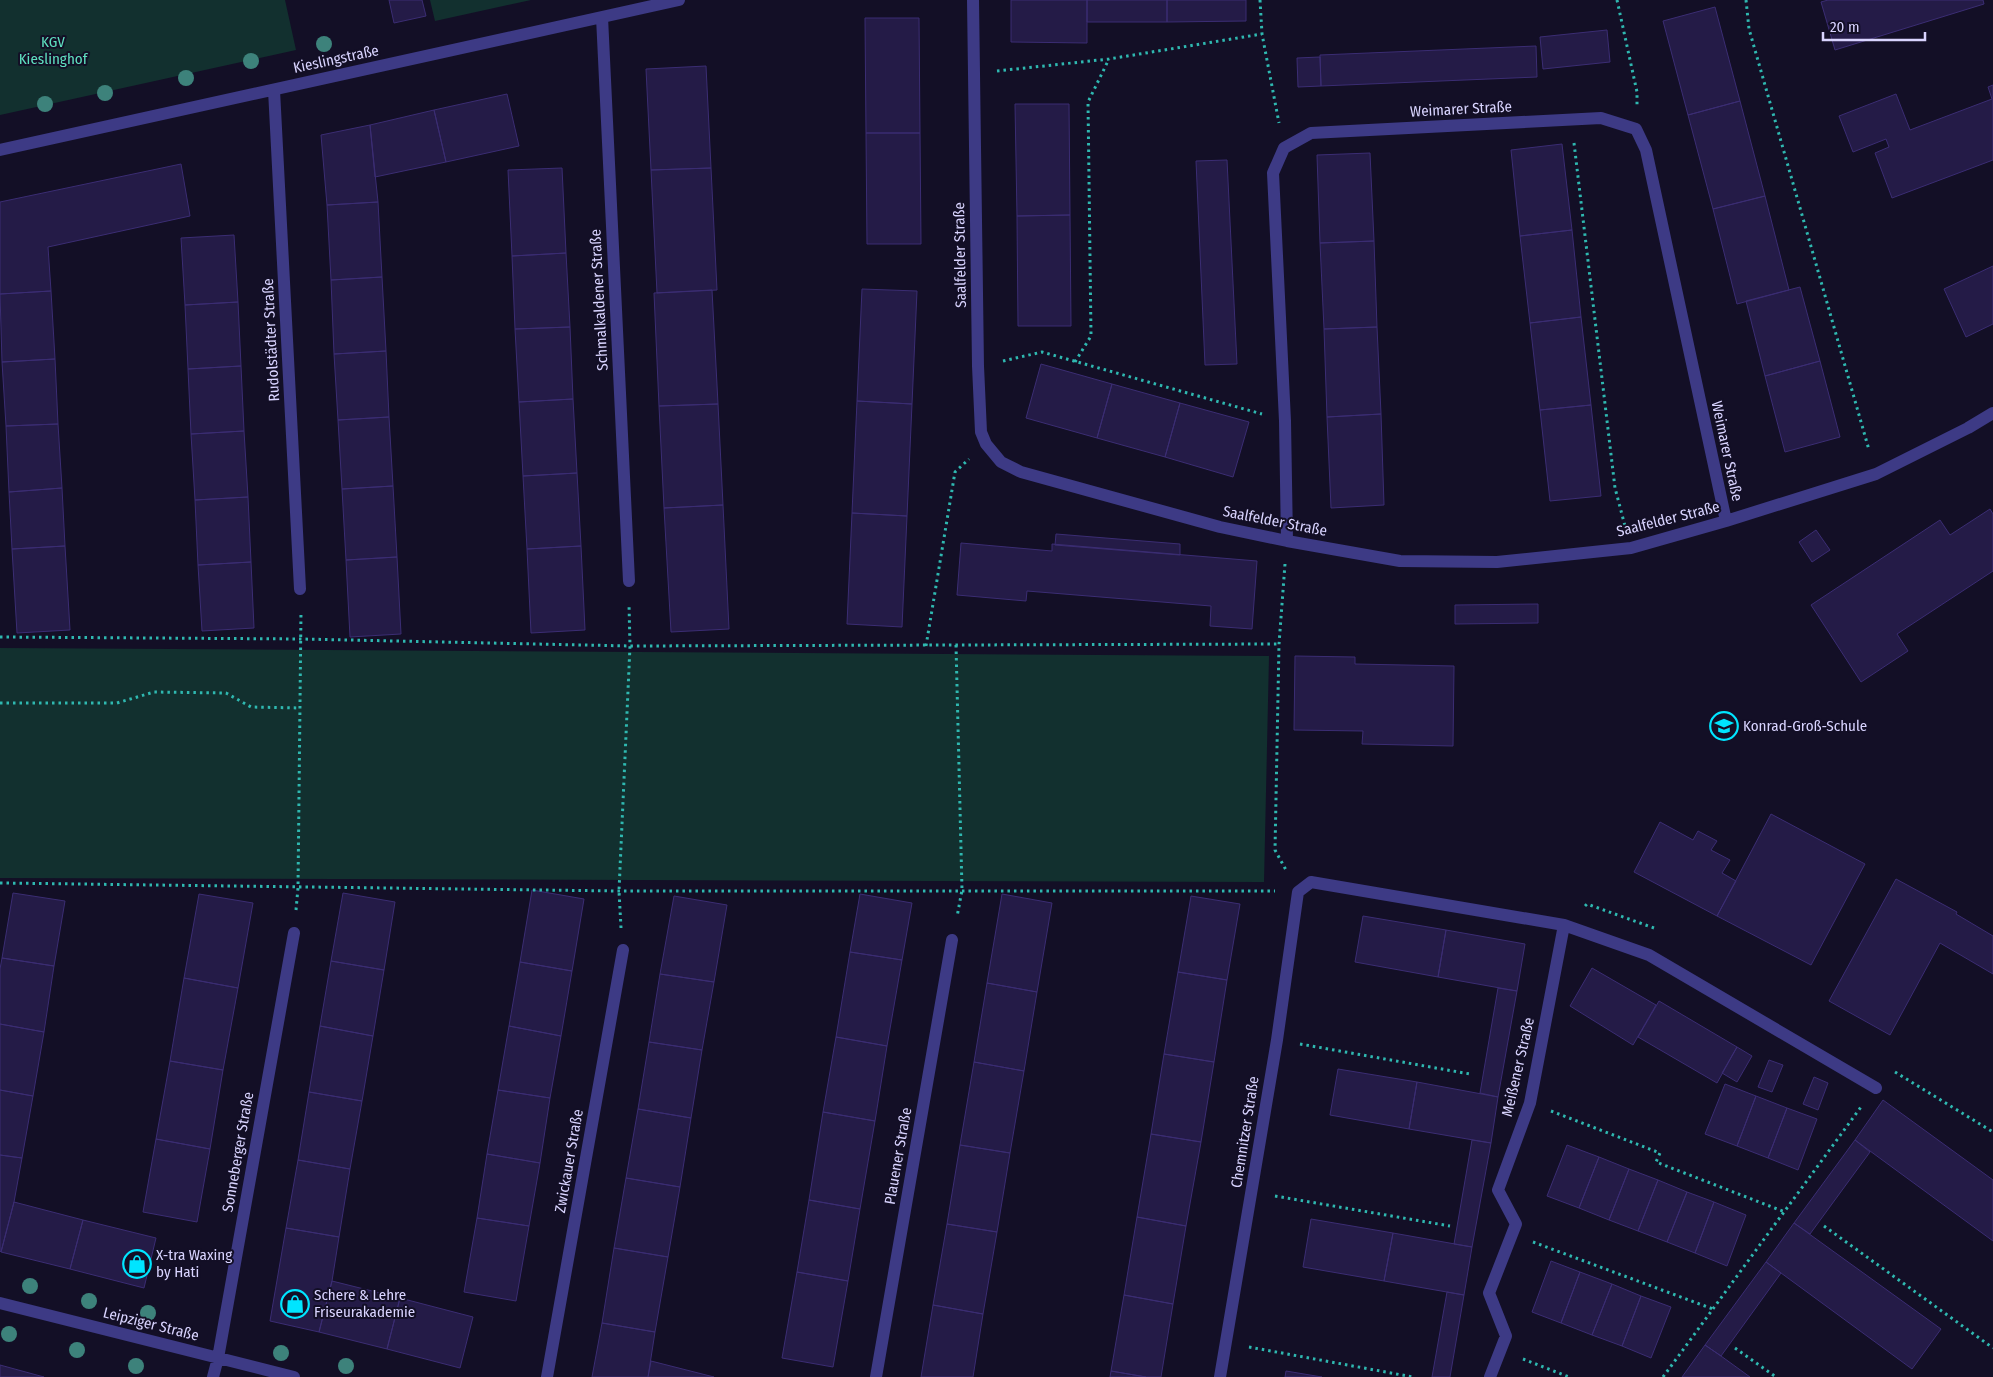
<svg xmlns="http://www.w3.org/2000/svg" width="1993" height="1377" viewBox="0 0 1993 1377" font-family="'Fira Sans Condensed',sans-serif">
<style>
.green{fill:#12302f}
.building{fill:#241b47;stroke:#3b2d73}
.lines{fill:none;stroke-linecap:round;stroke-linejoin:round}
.path{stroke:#2fb8b0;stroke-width:3;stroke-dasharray:2.5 4;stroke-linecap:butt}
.minor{stroke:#3d3a85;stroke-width:12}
.tree{fill:#3d827b}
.labels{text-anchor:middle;stroke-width:4;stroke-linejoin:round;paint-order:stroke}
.park-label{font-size:15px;fill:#5fe0c0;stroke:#130f26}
.street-label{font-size:15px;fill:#d9d4ff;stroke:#130f26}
.poi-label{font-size:15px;fill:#d9d4ff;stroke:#130f26;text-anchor:start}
</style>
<rect width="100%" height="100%" fill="#130f26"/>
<path class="green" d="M0 0H285L296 50 0 115Z
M430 0H531L435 21Z
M0 648 1269 656 1264 882 0 878Z"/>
<path class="building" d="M389 0H422L426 16 394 23Z
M1011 0H1087V43L1011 42Z
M1087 0H1167V22H1087Z
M1167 0H1246V21L1167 22Z
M1828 0H1983L1984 4 1835 50 1821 2Z
M1715 7 1740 101 1688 115 1663 21Z
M865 18H919L920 133H866Z
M1607 30 1610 62 1543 69 1540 37Z
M1536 46 1537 77 1321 86 1320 55Z
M1320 57 1321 86 1298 87 1297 58Z
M706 66 711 168 651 170 646 69Z
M1993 85V160L1892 198 1875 153 1889 147 1886 139 1853 152 1839 116 1896 94 1910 130 1992 99 1988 87Z
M507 94 519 146 446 162 434 110Z
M1740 101 1765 196 1713 209 1688 115Z
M1015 104H1069L1070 215 1017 216Z
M434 110 446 162 375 177 370 125Z
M370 125 378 202 327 205 321 135Z
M866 133H920L921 244H867Z
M1562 144 1572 230 1520 236 1511 150Z
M1370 153 1374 241 1320 243 1317 155Z
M1227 160 1237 364 1205 365 1196 161Z
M181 164 190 216 48 247 51 291 0 294V202Z
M562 168 566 253 512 256 508 170Z
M711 168 717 290 657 293 651 170Z
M1765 196 1789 290 1737 304 1713 209Z
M378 202 382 277 331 280 327 205Z
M1070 215 1071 326H1018L1017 216Z
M1572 230 1581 317 1530 323 1520 236Z
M234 235 238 302 185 305 181 238Z
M1374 241 1377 327 1324 329 1320 243Z
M566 253 570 327 515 329 512 256Z
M1993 266V324L1966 337 1944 289Z
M382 277 386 351 334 354 331 280Z
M1800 287 1820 361 1765 376 1746 301Z
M862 289 917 291 912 404 857 401Z
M712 290 718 404 659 406 654 293Z
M51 291 55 359 2 362 0 294Z
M238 302 241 366 188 369 185 305Z
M1581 317 1591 405 1540 410 1530 323Z
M570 327 573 399 519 402 515 329Z
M1377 327 1381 414 1327 417 1324 329Z
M386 351 389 417 338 420 334 354Z
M55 359 58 424 6 426 2 362Z
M1820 361 1840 437 1785 452 1765 376Z
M1041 364 1112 384 1097 438 1026 418Z
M241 366 244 431 191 434 188 369Z
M1112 384 1180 403 1165 457 1097 438Z
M573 399 577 473 523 476 519 402Z
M857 401 912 404 907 516 852 513Z
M1180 403 1249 422 1233 477 1165 457Z
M718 404 723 505 664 508 659 406Z
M1591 405 1601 496 1550 501 1540 410Z
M1381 414 1384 505 1331 508 1327 417Z
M389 417 393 486 342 489 338 420Z
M58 424 62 488 9 492 6 426Z
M244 431 248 497 195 500 191 434Z
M577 473 581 546 527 549 523 476Z
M393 486 397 557 346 560 342 489Z
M62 488 65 546 12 549 9 492Z
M248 497 251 562 198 565 195 500Z
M723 505 729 629 671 632 664 508Z
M1990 509 1993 514V571L1897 634 1908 651 1861 682 1811 605 1940 520 1950 535Z
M852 513 907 516 902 627 847 624Z
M1816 530 1830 550 1812 562 1799 542Z
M1056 534 1180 544V555L1055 545Z
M961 543 1052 551V544L1257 561 1252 629 1210 626 1211 606 1027 591 1026 601 957 595Z
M65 546 70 630 17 633 12 549Z
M581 546 585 630 531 633 527 549Z
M397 557 401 634 350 637 346 560Z
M251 562 254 628 202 631 198 565Z
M1538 604V623L1455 624V605Z
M1295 656 1355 657V664L1454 666 1453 746 1362 744 1363 731 1294 730Z
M1771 814 1865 864 1811 965 1717 916Z
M1660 822 1693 840 1698 831 1717 841 1711 850 1730 860 1722 873 1736 881 1717 916 1634 872Z
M1896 879 1957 912 1956 914 1993 936V974L1940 943 1890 1035 1829 1001Z
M532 890 584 899 572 971 520 962Z
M13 893 65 901 54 966 2 958Z
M343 893 395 902 384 970 331 961Z
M199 894 253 903 238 988 184 978Z
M860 894 912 903 902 960 850 952Z
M1002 894 1052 903 1037 992 987 983Z
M674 896 727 905 714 982 660 974Z
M1191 896 1240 904 1227 980 1178 972Z
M1363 916 1446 930 1438 977 1355 962Z
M1446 930 1525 944 1517 991 1438 977Z
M850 952 902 960 887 1046 836 1037Z
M2 958 54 966 44 1032 0 1024V969Z
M331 961 384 970 373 1036 320 1026Z
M520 962 572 971 561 1036 509 1026Z
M1592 968 1656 1005 1633 1045 1570 1006Z
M1178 972 1227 980 1214 1062 1164 1054Z
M660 974 714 982 702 1050 649 1042Z
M184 978 238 988 223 1070 170 1061Z
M987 983 1037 992 1024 1071 974 1062Z
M1498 988 1517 991 1498 1097 1480 1093Z
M1659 1001 1737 1047 1717 1083 1638 1037Z
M0 1024 44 1032 33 1096 0 1090Z
M320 1026 373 1036 362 1101 309 1092Z
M509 1026 561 1036 550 1098 498 1090Z
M836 1037 887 1046 875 1121 823 1112Z
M649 1042 702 1050 691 1118 638 1109Z
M1737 1047 1752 1056 1737 1082 1722 1073Z
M1164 1054 1214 1062 1201 1142 1151 1134Z
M1769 1060 1783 1065 1772 1092 1758 1087Z
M170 1061 223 1070 210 1149 156 1139Z
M974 1062 1024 1071 1010 1153 960 1145Z
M1338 1069 1417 1082 1409 1129 1330 1115Z
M1814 1077 1828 1083 1818 1110 1803 1104Z
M1417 1082 1498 1097 1491 1143 1409 1129Z
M1725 1084 1756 1096 1737 1146 1705 1134Z
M0 1090 33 1096 22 1158 0 1155Z
M498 1090 550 1098 540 1163 487 1154Z
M309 1092 362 1101 350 1169 298 1160Z
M1756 1096 1787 1108 1768 1158 1737 1146Z
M1883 1100 1993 1180V1241L1855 1140Z
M1787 1108 1817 1119 1798 1170 1768 1158Z
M638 1109 691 1118 680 1187 626 1178Z
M823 1112 875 1121 860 1209 809 1200Z
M1151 1134 1201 1142 1186 1226 1137 1217Z
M156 1139 210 1149 197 1222 143 1212Z
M1472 1140 1491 1143 1472 1247 1454 1244Z
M1855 1140 1870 1152 1810 1234 1794 1223Z
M960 1145 1010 1153 997 1232 947 1224Z
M1567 1145 1599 1157 1579 1208 1547 1196Z
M487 1154 540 1163 529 1226 477 1218Z
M0 1155 22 1158 14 1202 1 1252 0 1251Z
M1599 1157 1629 1169 1609 1220 1579 1208Z
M298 1160 350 1169 339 1237 286 1228Z
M1629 1169 1658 1180 1638 1231 1609 1220Z
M626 1178 680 1187 668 1257 614 1248Z
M1658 1180 1687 1192 1667 1242 1638 1231Z
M1687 1192 1714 1202 1695 1253 1667 1242Z
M809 1200 860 1209 848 1281 797 1272Z
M14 1202 83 1220 70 1269 1 1252Z
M1714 1202 1746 1215 1727 1266 1695 1253Z
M1137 1217 1186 1226 1173 1304 1124 1295Z
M477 1218 529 1226 516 1301 464 1292Z
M1311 1219 1393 1233 1384 1281 1303 1267Z
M83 1220 156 1238 144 1288 70 1269Z
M1794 1223 1941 1329 1912 1369 1766 1262Z
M947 1224 997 1232 983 1314 933 1305Z
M286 1228 339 1237 332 1281 319 1332 270 1321Z
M1393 1233 1472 1247 1464 1295 1384 1281Z
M614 1248 668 1257 655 1332 602 1323Z
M1551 1261 1580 1272 1561 1323 1532 1312Z
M1766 1262 1781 1273 1721 1356 1705 1345Z
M797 1272 848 1281 833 1367 782 1358Z
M1580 1272 1612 1284 1592 1335 1561 1323Z
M332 1281 400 1298 387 1349 319 1332Z
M1612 1284 1641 1296 1622 1346 1592 1335Z
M1447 1292 1464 1295 1450 1377H1432Z
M1124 1295 1173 1304 1161 1377H1146L1111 1371Z
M1641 1296 1671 1307 1651 1358 1622 1346Z
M400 1298 473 1317 460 1368 387 1349Z
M933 1305 983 1314 973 1377H921Z
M602 1323 655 1332 648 1377H592Z
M1705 1345 1721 1356 1750 1377H1682Z
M651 1361 714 1377H648Z
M0 1365 44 1377H0Z
M1111 1371 1146 1377H1110Z
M1286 1371 1322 1377H1285Z"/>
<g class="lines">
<path class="path" d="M1260 0 1262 34 1279 123
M1617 0 1637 92V105
M1746 0 1749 29 1869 450
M997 71 1109 59 1262 34
M1574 143 1615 488 1625 526
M1003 361 1042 352 1262 414
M1075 362 1091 336 1088 102 1109 59
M1285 564 1279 644 1275 850 1286 870
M0 637 301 639 630 646 1279 644
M956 645 962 890 957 917
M926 646 955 472 969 459
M0 703H117L154 692 226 693 251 707 300 708
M0 883 619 891H1275
M1585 906 1587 904 1654 928
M296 910 298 888 301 611
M621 928 619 891 630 646 629 604
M1300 1044 1470 1074
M1895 1072 1993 1132
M1551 1111 1660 1153 1656 1162 1785 1212
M1275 1196 1450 1226
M1824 1226 1993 1348
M1533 1242 1713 1309
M1249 1347 1413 1377
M1735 1348 1776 1377
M1523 1359 1569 1377
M1663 1377 1861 1107"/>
<path class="minor" d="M973 0 978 366 981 432 986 444 1001 462 1021 472 1220 527 1287 541 1400 561 1497 562 1631 548 1726 521 1876 474 1968 428 1993 413
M602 17 629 581
M274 90 300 589
M0 150 679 0
M1287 541 1285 421 1273 173 1284 148 1311 133 1601 118 1636 129 1646 150 1726 521
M0 1303 294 1377
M213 1377 218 1358 294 933
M547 1377 623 950
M876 1377 952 940
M1220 1377 1277 1040 1298 892 1311 882 1564 925
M1490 1377 1506 1336 1489 1293 1516 1224 1498 1190 1530 1103 1564 925 1649 955 1876 1088"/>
</g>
<g class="tree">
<circle cx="324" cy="44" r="8"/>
<circle cx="251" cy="61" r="8"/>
<circle cx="186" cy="78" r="8"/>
<circle cx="105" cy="93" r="8"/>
<circle cx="45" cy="104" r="8"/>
<circle cx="30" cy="1286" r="8"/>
<circle cx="89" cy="1301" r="8"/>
<circle cx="148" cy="1313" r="8"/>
<circle cx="9" cy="1334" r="8"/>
<circle cx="77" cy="1350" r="8"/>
<circle cx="281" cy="1353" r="8"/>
<circle cx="136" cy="1366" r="8"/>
<circle cx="346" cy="1366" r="8"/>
</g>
<defs>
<symbol id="school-ring" viewBox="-11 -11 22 22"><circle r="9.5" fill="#130f26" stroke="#00e5ff" stroke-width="1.5"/><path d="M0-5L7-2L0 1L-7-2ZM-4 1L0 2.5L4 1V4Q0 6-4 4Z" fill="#00e5ff"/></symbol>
<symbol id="shop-ring" viewBox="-11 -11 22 22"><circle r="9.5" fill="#130f26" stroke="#00e5ff" stroke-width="1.5"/><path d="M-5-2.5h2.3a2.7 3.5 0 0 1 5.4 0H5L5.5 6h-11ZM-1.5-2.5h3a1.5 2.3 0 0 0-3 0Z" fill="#00e5ff"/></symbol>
</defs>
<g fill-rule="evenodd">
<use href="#school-ring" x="1708" y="710" width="32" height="32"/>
<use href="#shop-ring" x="121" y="1248" width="32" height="32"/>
<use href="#shop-ring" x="279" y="1288" width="32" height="32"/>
</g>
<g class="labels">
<g class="park-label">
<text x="53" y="47">KGV<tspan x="53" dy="17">Kieslinghof</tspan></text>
</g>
<g class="street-label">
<text transform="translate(336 59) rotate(-12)" y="5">Kieslingstraße</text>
<text transform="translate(1461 109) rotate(-3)" y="5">Weimarer Straße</text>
<text transform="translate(960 255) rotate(-91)" y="5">Saalfelder Straße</text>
<text transform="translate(599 300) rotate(-93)" y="5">Schmalkaldener Straße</text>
<text transform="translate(271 340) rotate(-93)" y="5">Rudolstädter Straße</text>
<text transform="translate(1727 451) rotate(78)" y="5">Weimarer Straße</text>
<text transform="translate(1668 519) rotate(-14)" y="5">Saalfelder Straße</text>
<text transform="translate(1275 521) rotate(11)" y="5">Saalfelder Straße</text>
<text transform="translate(1518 1067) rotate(-77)" y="5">Meißener Straße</text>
<text transform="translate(1245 1132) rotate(-81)" y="5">Chemnitzer Straße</text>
<text transform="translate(238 1152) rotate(-80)" y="5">Sonneberger Straße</text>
<text transform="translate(898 1156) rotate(-80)" y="5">Plauener Straße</text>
<text transform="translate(569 1161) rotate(-80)" y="5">Zwickauer Straße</text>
<text transform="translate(151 1324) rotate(14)" y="5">Leipziger Straße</text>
</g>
<g class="poi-label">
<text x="1743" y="731">Konrad-Groß-Schule</text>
<text x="156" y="1260">X-tra Waxing<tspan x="156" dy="17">by Hati</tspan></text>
<text x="314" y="1300">Schere &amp; Lehre<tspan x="314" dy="17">Friseurakademie</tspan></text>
</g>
</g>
<path d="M1823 32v8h102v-8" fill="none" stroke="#d9d4ff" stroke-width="2.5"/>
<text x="1830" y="32" font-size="15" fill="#d9d4ff" stroke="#130f26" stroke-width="4" paint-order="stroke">20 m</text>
</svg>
